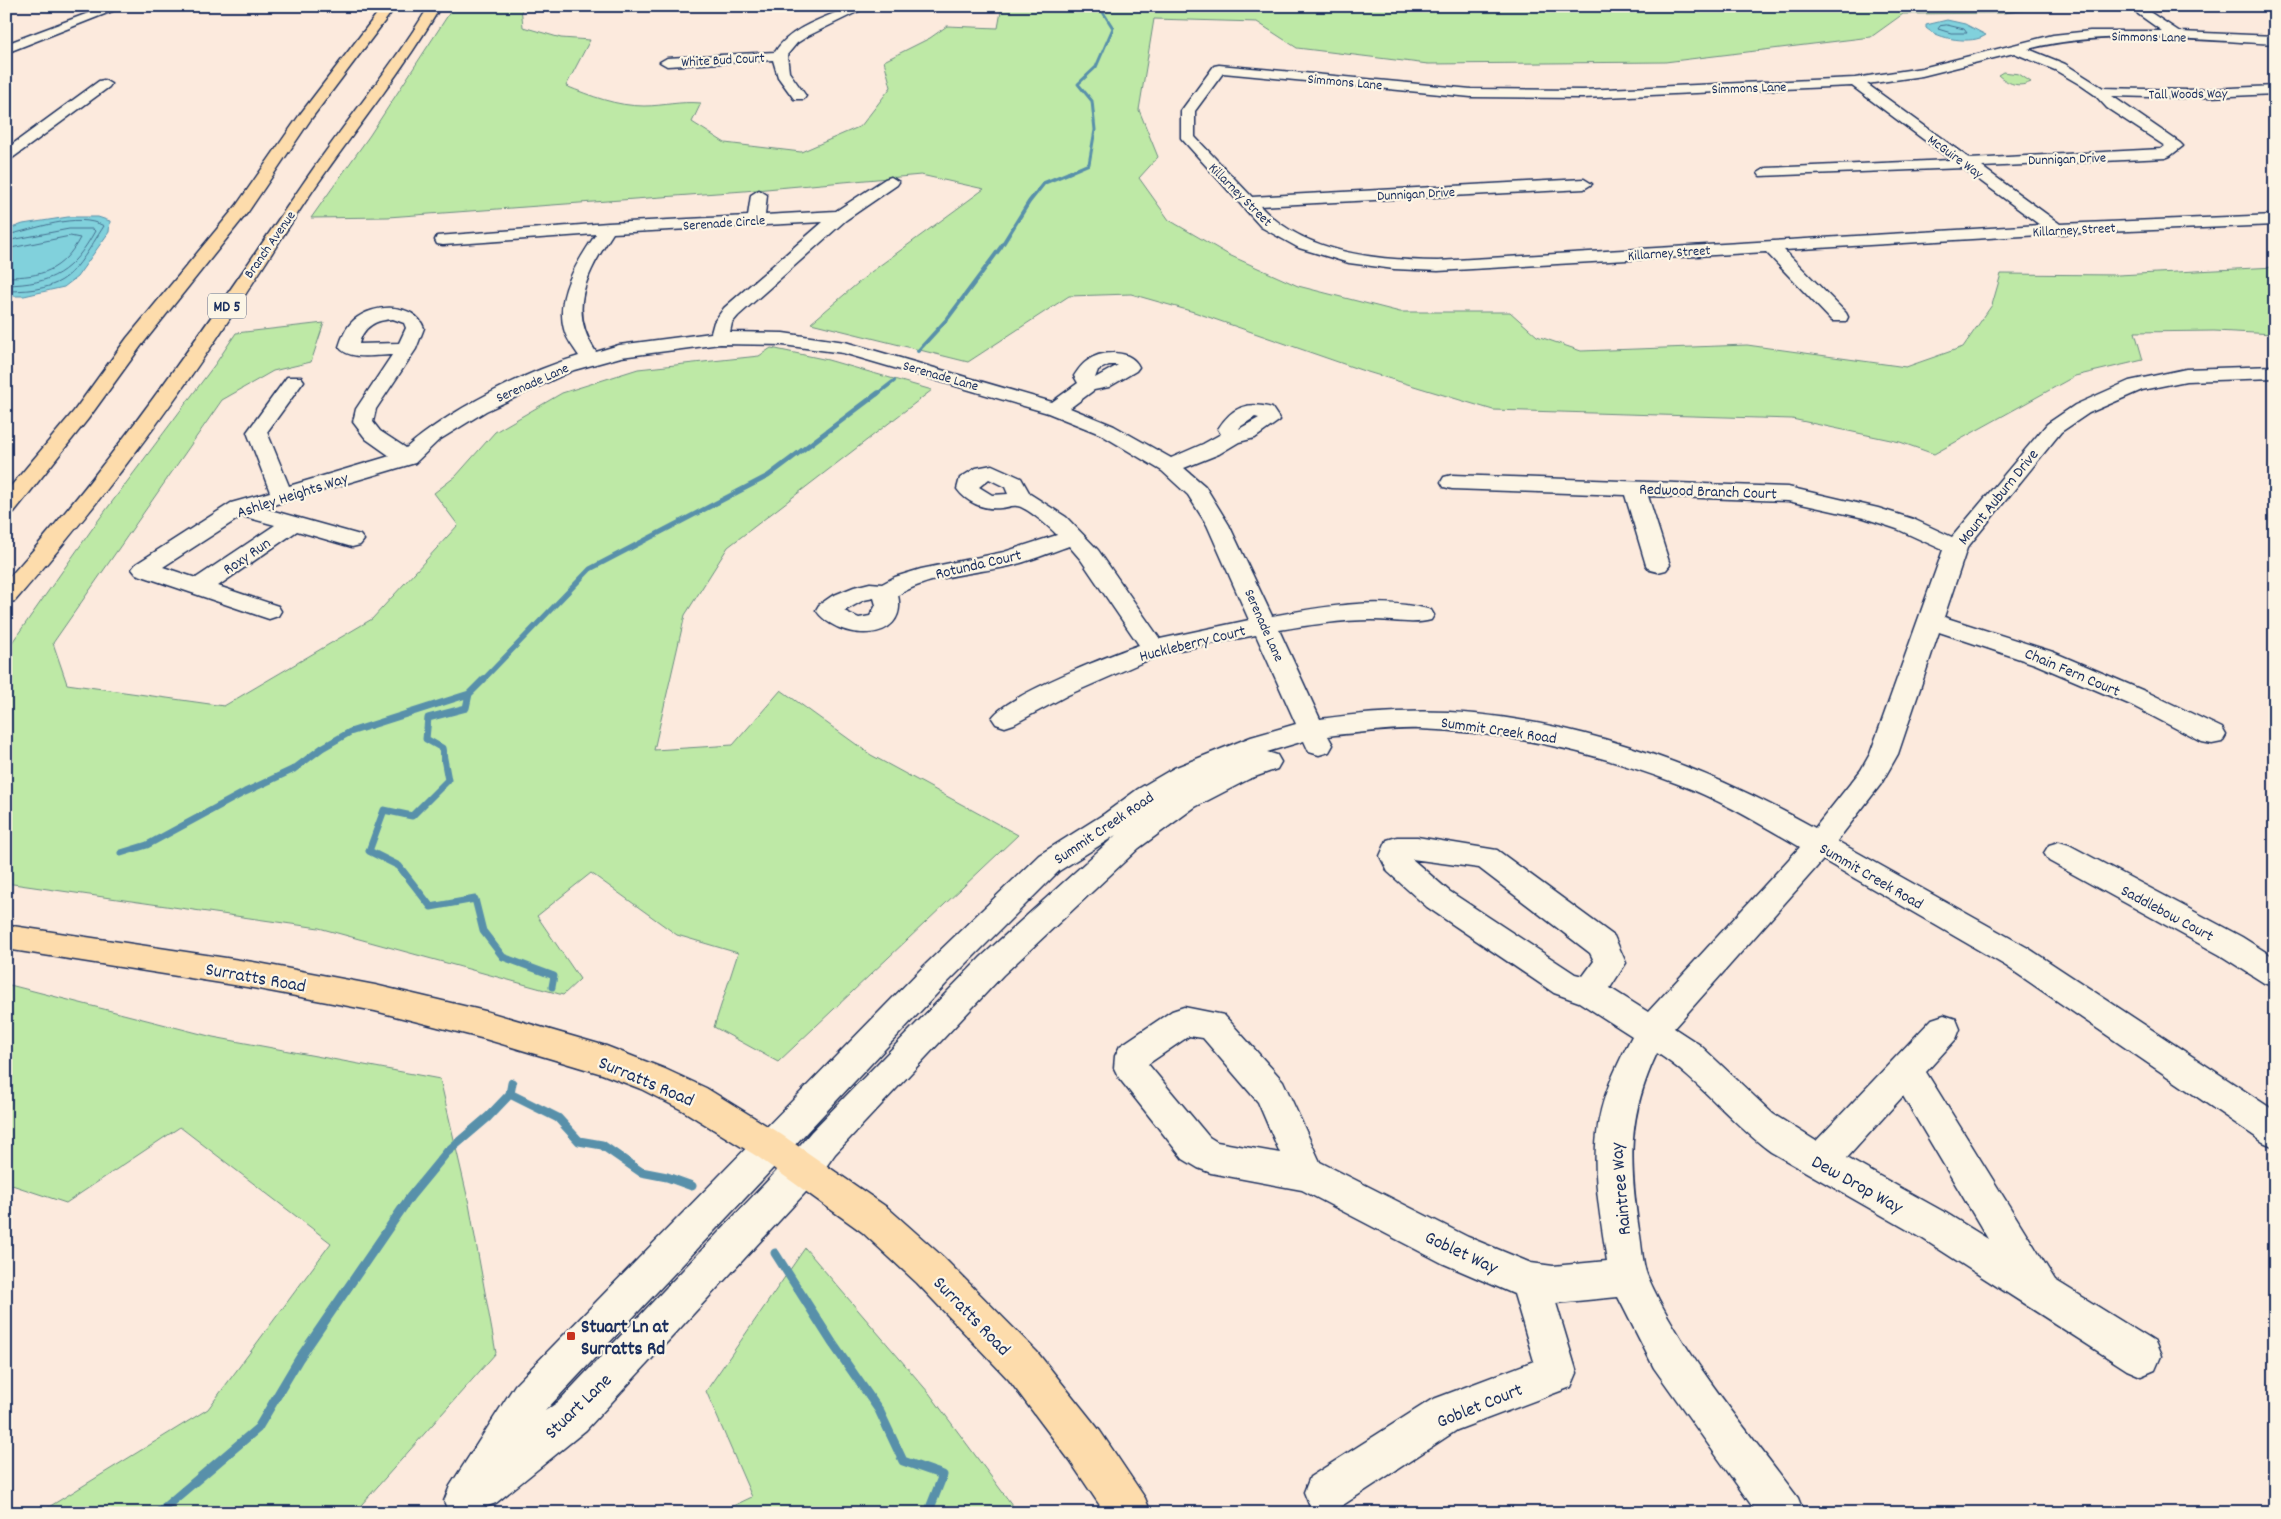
<svg xmlns="http://www.w3.org/2000/svg" width="2281" height="1519" viewBox="0 0 2281 1519" font-family="Dekko,sans-serif">
<style>
.green{fill:#bee9a6;stroke:#6c8c82}
.water{fill:#81d1dc;stroke:#5890aa}
.lines{fill:none;stroke-linecap:round;stroke-linejoin:round}
.shore{stroke:#447090;stroke-width:1}
.stream-far4{stroke:#5890aa;stroke-width:3}
.stream-far3{stroke:#5890aa;stroke-width:4}
.stream-far2{stroke:#5890aa;stroke-width:5}
.stream-far1{stroke:#5890aa;stroke-width:7}
.stream{stroke:#5890aa;stroke-width:9}
.minor-casing{stroke:#1b2f5e;stroke-width:3}
.major-casing{stroke:#1b2f5e;stroke-width:3}
.highway-casing{stroke:#1b2f5e;stroke-width:3}
.minor{fill:#fcf5e5;fill-rule:evenodd}
.major{fill:#fddcac;fill-rule:evenodd}
.highway{fill:#fddcac;fill-rule:evenodd}
.poi-dot{fill:#c8321e;stroke:#fcf5e5;stroke-width:2}
.labels{text-anchor:middle;stroke-width:4.5;stroke-linejoin:round;paint-order:stroke}
.far-street-label{font-size:14px;fill:#1b2f5e;stroke:#fcf5e5}
.shield{fill:#fcf5e5;stroke:#5e6a86;stroke-width:1}
.shield-label{font-size:15px;font-weight:bold;fill:#1b2f5e}
.street-label{font-size:16px;fill:#1b2f5e;stroke:#fcf5e5}
.near-street-label{font-size:19px;fill:#1b2f5e;stroke:#fcf5e5}
.near-poi-label{font-size:19px;font-weight:bold;fill:#1b2f5e;stroke:#fcf5e5;text-anchor:start}
</style>
<rect width="100%" height="100%" fill="#fceadd"/>
<filter id="ink" filterUnits="userSpaceOnUse"><feTurbulence type="fractalNoise" baseFrequency=".02" numOctaves="2"/><feDisplacementMap in="SourceGraphic" scale="10" xChannelSelector="R" yChannelSelector="G"/><feConvolveMatrix kernelMatrix="1 2 1 2 8 2 1 2 1" color-interpolation-filters="sRGB"/></filter>
<g filter="url(#ink)">
<path class="green" d="M454 6H521L523 27 561 38 590 40 566 86C591 96 616 106 644 106 664 106 679 101 701 103L692 122 725 143 801 152 861 126 891 87 884 61 930 38 947 26 998 28 1002 6H1475L1482 9 1559 10 1575 6H2065L2002 13 1903 14 1871 37 1665 62 1428 64 1297 48 1257 22 1154 19 1139 110 1158 157 1139 178 1169 220 1229 255 1298 286 1400 312H1510L1537 336 1581 351 1747 345 1906 367 1963 347 1992 305 2001 274 2118 275 2275 267V334L2214 331 2135 332 2143 360 2075 376 1934 454 1900 442 1792 419 1493 410 1361 370 1194 312 1131 294 1069 296 968 362 811 323 871 272 984 189 921 175 744 191 388 217 311 218 370 135Z
M2003 72 2019 74 2031 82C2019 88 2008 84 1998 75Z
M324 323 311 362 273 371 222 400 53 643 67 684 224 706 372 619 458 525 434 493 456 476 495 432 562 393 638 369 759 356 771 348 828 360 932 390 728 547 685 615 654 750 733 745 781 690 871 755 1018 835 778 1062 714 1027 738 953 677 935 591 873 537 916 580 979 563 995 319 928 6 883V651L97 522 216 363 236 333Z
M6 984 213 1037 440 1079 469 1204 496 1353 354 1513H39L208 1409 331 1243 180 1127 66 1203 6 1183Z
M805 1248 929 1393 1018 1513H718L752 1497 706 1391Z"/>
<path class="water" d="M1947 20 1965 24 1986 35C1972 45 1938 39 1926 28V25Z
M68 217H98L110 221 109 232 77 277 64 287 24 296H6V230L23 224Z"/>
<g class="lines">
<path class="shore" d="M1947 25 1964 29 1967 33H1951L1938 29 1940 26Z
M6 235C35 230 76 211 104 226 73 274 69 291 6 291
M6 241 69 229H93L95 231C72 272 53 284 6 285
M6 249 70 236 80 238C62 271 42 277 6 277"/>
<path class="stream-far4" d="M1068 173 1089 164 1095 130 1092 101 1078 84 1096 67 1113 28 1099 6"/>
<path class="stream-far3" d="M918 351 948 318 1001 247 1029 202 1044 183 1071 172
M876 395 894 381"/>
<path class="stream-far2" d="M483 680 590 569 768 476 878 393"/>
<path class="stream-far1" d="M469 694 466 708 428 718 426 739 442 748 448 780 412 816 384 810 369 851 399 866 431 907 475 899 483 931 503 957 554 976 552 987
M121 853 147 845 245 792 294 769 322 748 350 732 469 694 484 679"/>
<path class="stream" d="M510 1094 558 1118 579 1141 602 1145 641 1172 667 1177 692 1186
M775 1253 833 1344 879 1410 903 1461 943 1475 928 1513
M158 1513 258 1428 299 1359 410 1197 447 1152 488 1117 510 1094 512 1083"/>
<defs>
<path id="minor" d="M107 6H125L6 53V44Z
M852 6H869L808 36 797 43 787 55 789 72 806 96 804 99H794L778 77 773 60 667 66 660 62 667 58 775 52C790 27 827 17 852 6Z
M2142 7 2180 32 2275 36V44C2193 40 2108 29 2028 49L2065 64 2103 88 2187 90 2275 86V94L2187 98 2112 96 2180 143 2183 146 2170 156 2165 158 1982 167 2060 224 2275 215V225L2056 234 1784 250 1846 313 1848 317 1846 321H1832L1766 252 1438 271 1394 269 1349 263 1299 248 1261 227 1181 138V111L1214 66 1219 65 1471 89 1583 90 1855 78 1922 68 2053 35 2090 31H2162L2138 14 2136 11 2138 8ZM2014 53 2055 70 2079 84 2095 95 2107 108 2165 146 2161 149 2143 150 1970 159 1867 84 1922 76ZM1223 73 1471 97 1583 98 1852 86 1951 160 1766 168 1758 173 1760 176 1963 168 2040 225 1438 261C1376 260 1305 254 1260 206L1584 189 1592 184 1584 179 1252 197 1195 137V111Z
M104 80 111 84 109 87 11 159 6 161V149L99 81Z
M891 177 899 182 897 185 846 220 738 316 732 323 730 332 783 333 845 342 1052 402 1078 383 1074 376C1078 370 1081 365 1087 361 1101 350 1131 349 1139 367L1136 371 1109 387 1094 390 1070 408 1114 426 1171 458 1203 444 1221 434 1218 429C1232 407 1247 401 1272 408L1280 420 1255 438 1239 442 1219 454 1184 468 1205 486 1229 525 1272 616C1322 607 1380 596 1431 610L1434 615 1431 620C1413 625 1391 620 1372 620 1341 620 1310 625 1279 630L1320 719C1371 712 1424 709 1475 714 1595 726 1711 770 1815 828L1861 770 1870 754 1943 550 1897 529 1864 518 1788 501 1648 496 1670 565 1666 570 1658 572 1650 570 1646 565 1625 495 1452 489 1444 487 1441 482 1444 477 1452 475 1788 487 1878 508 1913 519 1952 537 2047 424 2075 405 2129 381 2186 369 2275 366V378L2186 381 2142 390 2089 413 2061 432 1967 548 1944 617 2053 652 2149 693 2222 728 2226 735 2222 742 2212 744 2202 742 2131 705 2035 664 1939 632 1898 754 1881 784 1837 841 2028 948 2275 1111V1147L2263 1142 2006 966 1823 860 1674 1028 1700 1045 1773 1114 1816 1141 1932 1019 1944 1015 1956 1019 1960 1029 1956 1039 1926 1072 2055 1280 2155 1342 2161 1356 2155 1370 2141 1376 2127 1370 1920 1237 1771 1152C1730 1122 1699 1080 1657 1053 1627 1117 1629 1162 1639 1230 1642 1244 1642 1262 1647 1275 1681 1353 1747 1429 1798 1498L1804 1513H1757L1654 1368 1618 1297 1556 1303 1577 1373 1571 1387 1457 1430 1340 1507 1326 1513 1310 1507 1304 1492 1310 1477 1431 1400 1534 1361 1514 1294 1442 1263 1302 1190 1211 1173 1198 1168 1183 1159 1119 1078 1114 1068 1115 1056 1120 1046 1172 1011 1184 1007 1224 1015 1283 1081 1320 1162 1468 1237 1531 1263 1553 1266 1607 1261C1601 1220 1592 1175 1597 1134 1600 1099 1616 1067 1632 1036L1579 1002 1554 993 1427 907 1388 872 1380 856 1387 840 1397 837H1417L1497 850 1614 936 1626 963 1610 988 1648 1012 1800 847C1760 824 1721 800 1678 784 1595 752 1508 732 1419 729 1391 728 1362 733 1335 735L1328 736 1333 745 1329 752 1319 755 1309 752 1304 741 1267 752 1277 755 1281 762 1277 769 1249 779 1195 807 1139 848 1003 975 835 1154 816 1181 586 1430 496 1503 485 1507 482 1513H449L444 1501 450 1486 515 1385 925 965 1039 855 1104 814 1138 789 1174 768 1251 737 1296 724 1256 635 1169 652 1143 662 1068 695 1014 724 1005 727 996 724 992 718C1005 696 1110 655 1139 645L1081 560 1069 546C1049 553 1030 561 1010 566 972 574 932 575 898 595 909 645 836 641 816 610L819 605 832 596 854 587 870 583 882 584 895 577 921 569 1004 552 1057 535C1051 528 1025 506 1017 506 1012 505 1006 508 1001 508 984 510 967 503 957 489L960 478 976 468 992 465 1021 478 1030 494 1066 517 1098 550 1160 639 1249 620 1207 525 1188 495 1162 471 1100 434 1048 413 843 353 783 345 720 344 621 357 574 370 486 411 439 440 415 463 263 508 360 535 364 540 360 545 352 547 297 531 218 586 278 606 281 611 278 616 269 619 260 616 136 574 132 569 136 564 231 503 270 492 247 432 287 377H301L304 381 267 432 289 486 390 456 366 439 353 422 356 409 392 355C377 355 349 361 339 347 342 337 346 327 354 320 374 303 414 302 424 328L416 349 376 409 373 422 380 431 406 448C449 410 525 372 579 356 574 348 566 339 564 329 555 295 578 261 596 234L443 245 437 244 435 240 437 236 608 223 748 216 751 195 759 190 767 195 765 215 836 211 885 179ZM823 222 724 308 714 322 711 333 619 345 596 352C566 308 588 272 613 233ZM393 319 404 323 406 328 399 343 359 344C363 326 376 320 393 319ZM1109 365H1118L1095 378 1098 370ZM1255 417 1259 418 1239 429 1240 427ZM989 479 1005 487 1008 494 992 495 979 487ZM242 516 275 525 196 578 163 567ZM874 598 876 605 870 616 859 618 844 611 864 600ZM1116 835 981 957 811 1132 790 1157 558 1402 545 1411 947 983 1059 871ZM1412 859 1479 868 1590 953 1594 961 1583 976 1575 974 1449 891ZM1189 1036 1203 1038 1258 1102 1280 1153 1217 1142 1209 1137 1148 1064ZM1903 1096 1988 1239 1946 1213 1847 1158Z
M2059 842 2069 845 2242 937 2275 958V987L2264 983 2220 955 2049 861 2044 853 2049 845Z"/>
<path id="major" d="M6 925 253 962 375 985 485 1011 606 1046 665 1069 706 1088 782 1135 888 1208 943 1257 1037 1352 1100 1431 1145 1498 1151 1513H1105L1070 1461 1009 1380 917 1283 862 1232 758 1157 682 1110 641 1089 602 1074 485 1039 375 1011 253 988 6 949Z"/>
<path id="highway" d="M383 6H396L311 119 248 212 141 346 88 419 14 512 6 514V492L74 411 127 338 236 206 301 113Z
M429 6H441C404 69 358 126 316 186 282 236 250 288 217 338 155 430 87 518 15 601L6 603V581C117 458 209 321 302 185 343 124 391 69 429 6Z"/>
</defs>
<use href="#minor" class="minor-casing"/>
<use href="#major" class="major-casing"/>
<use href="#highway" class="highway-casing"/>
<use href="#minor" class="minor"/>
<use href="#major" class="major"/>
<use href="#highway" class="highway"/>
</g>
</g>
<rect class="poi-dot" x="566" y="1331" width="10" height="10" rx="2.5"/>
<g class="labels">
<g class="far-street-label">
<text transform="translate(2149 36) rotate(1)" y="5">Simmons Lane</text>
<text transform="translate(723 59) rotate(-3)" y="5">White Bud Court</text>
<text transform="translate(1345 81) rotate(5)" y="5">Simmons Lane</text>
<text transform="translate(1749 87) rotate(-2)" y="5">Simmons Lane</text>
<text transform="translate(2188 93) rotate(-1)" y="5">Tall Woods Way</text>
<text transform="translate(1956 156) rotate(36)" y="5">McGuire Way</text>
<text transform="translate(2067 158) rotate(-2)" y="5">Dunnigan Drive</text>
<text transform="translate(1416 193) rotate(-3)" y="5">Dunnigan Drive</text>
<text transform="translate(1241 194) rotate(45)" y="5">Killarney Street</text>
<text transform="translate(724 222) rotate(-4)" y="5">Serenade Circle</text>
<text transform="translate(2074 229) rotate(-3)" y="5">Killarney Street</text>
<text transform="translate(269 244) rotate(-55)" y="5">Branch Avenue</text>
<text transform="translate(1669 252) rotate(-4)" y="5">Killarney Street</text>
<text transform="translate(941 375) rotate(16)" y="5">Serenade Lane</text>
<text transform="translate(532 382) rotate(-24)" y="5">Serenade Lane</text>
<text transform="translate(1265 625) rotate(66)" y="5">Serenade Lane</text>
</g>
<rect class="shield" x="208" y="293.5" width="38" height="25" rx="4"/>
<g class="shield-label">
<text x="227" y="311">MD 5</text>
</g>
<g class="street-label">
<text transform="translate(1708 490) rotate(2)" y="6">Redwood Branch Court</text>
<text transform="translate(292 494) rotate(-18)" y="6">Ashley Heights Way</text>
<text transform="translate(1997 496) rotate(-51)" y="6">Mount Auburn Drive</text>
<text transform="translate(246 555) rotate(-34)" y="6">Roxy Run</text>
<text transform="translate(978 563) rotate(-13)" y="6">Rotunda Court</text>
<text transform="translate(1192 642) rotate(-14)" y="6">Huckleberry Court</text>
<text transform="translate(2073 671) rotate(23)" y="6">Chain Fern Court</text>
<text transform="translate(1499 729) rotate(8)" y="6">Summit Creek Road</text>
<text transform="translate(1103 827) rotate(-34)" y="6">Summit Creek Road</text>
<text transform="translate(1872 875) rotate(30)" y="6">Summit Creek Road</text>
<text transform="translate(2168 912) rotate(28)" y="6">Saddlebow Court</text>
</g>
<g class="near-street-label">
<text transform="translate(256 976) rotate(10)" y="7">Surratts Road</text>
<text transform="translate(647 1080) rotate(23)" y="7">Surratts Road</text>
<text transform="translate(1858 1183) rotate(29)" y="7">Dew Drop Way</text>
<text transform="translate(1619 1189) rotate(-95)" y="7">Raintree Way</text>
<text transform="translate(1462 1251) rotate(25)" y="7">Goblet Way</text>
<text transform="translate(973 1315) rotate(46)" y="7">Surratts Road</text>
<text transform="translate(1479 1404) rotate(-22)" y="7">Goblet Court</text>
<text transform="translate(577 1405) rotate(-44)" y="7">Stuart Lane</text>
</g>
<g class="near-poi-label">
<text x="581" y="1332">Stuart Ln at<tspan x="581" dy="22">Surratts Rd</tspan></text>
</g>
</g>
<rect width="2281" height="1519" fill="none" stroke="#fcf5e5" stroke-width="25"/>
<rect x="12" y="12" width="2256" height="1494" fill="none" stroke="#1b2f5e" stroke-width="2" filter="url(#ink)"/>
</svg>
